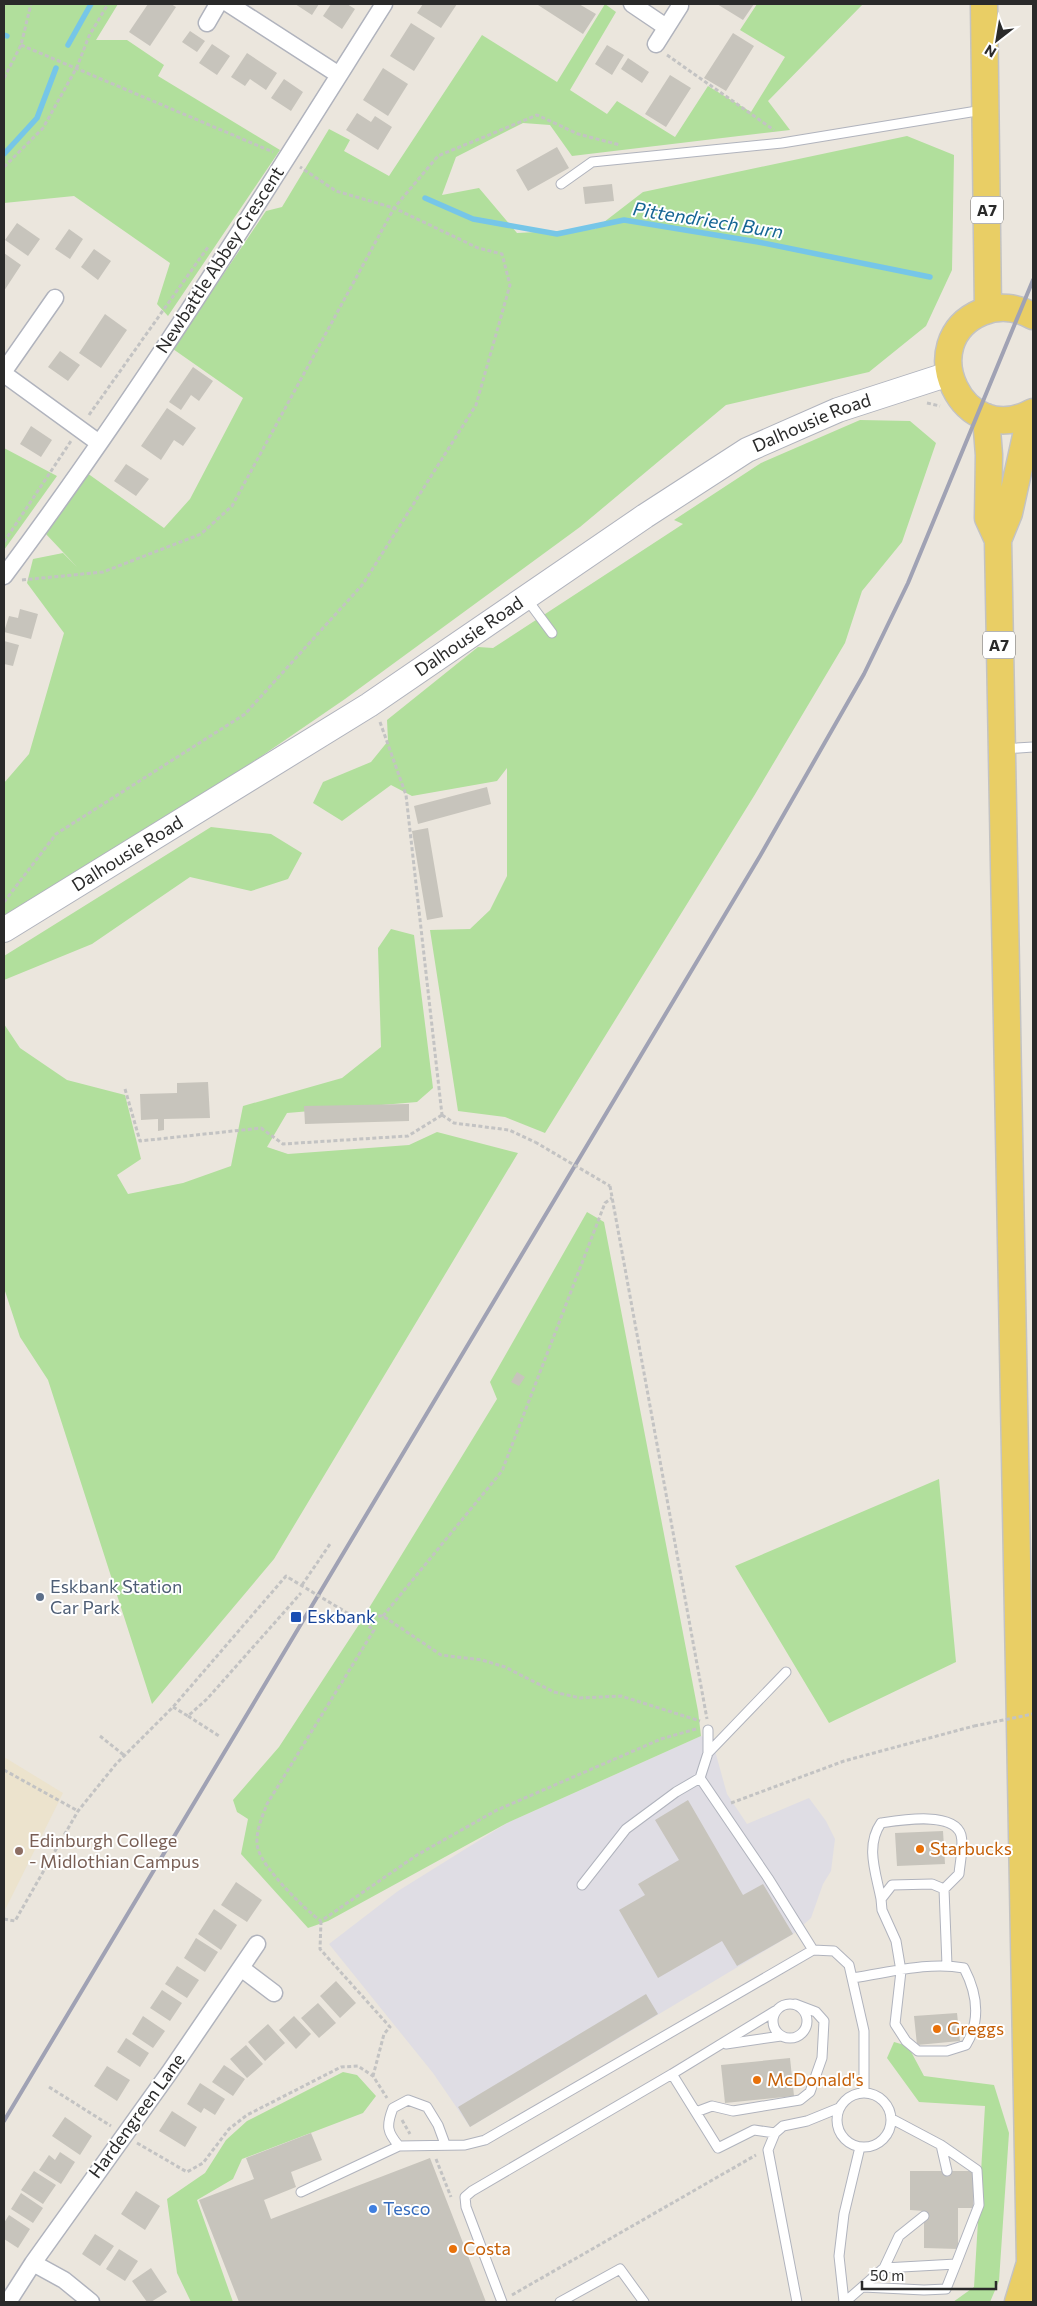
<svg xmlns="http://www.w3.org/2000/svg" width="1037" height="2306" viewBox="0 0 1037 2306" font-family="Commissioner,sans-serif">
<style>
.industrial{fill:#dfdde4}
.education{fill:#ece3cd}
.green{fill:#b1df9c}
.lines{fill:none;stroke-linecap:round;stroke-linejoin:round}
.stream{stroke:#76c6e8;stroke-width:5.5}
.building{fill:#c7c4bc}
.service-casing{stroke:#b0b3bd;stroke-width:11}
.minor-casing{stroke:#b0b3bd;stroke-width:19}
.secondary-casing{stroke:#b0b3bd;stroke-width:26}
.primary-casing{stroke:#c3c3c3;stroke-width:29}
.path{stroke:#c3c3c3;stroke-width:3;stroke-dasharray:4 2.5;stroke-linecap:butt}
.service{stroke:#fff;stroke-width:9}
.minor{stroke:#fff;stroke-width:16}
.secondary{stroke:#fff;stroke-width:24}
.primary{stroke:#e9ce65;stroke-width:26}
.rail{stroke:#a0a2b4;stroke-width:4}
.path-bridge{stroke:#c3c3c3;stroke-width:3;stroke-dasharray:4 2.5;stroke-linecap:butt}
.service-dot{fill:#5c6f8a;stroke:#fff;stroke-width:2}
.transit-dot{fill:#1a4fb4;stroke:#fff;stroke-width:2}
.food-dot{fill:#e8710a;stroke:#fff;stroke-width:2}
.education-dot{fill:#8d6e63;stroke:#fff;stroke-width:2}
.shop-dot{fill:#3f7fe0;stroke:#fff;stroke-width:2}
.labels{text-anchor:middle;stroke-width:4;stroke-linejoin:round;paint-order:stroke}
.shield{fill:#fff;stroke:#6a6a6a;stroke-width:1}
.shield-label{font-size:16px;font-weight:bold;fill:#2a2a2a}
.street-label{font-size:18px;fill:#2a2a2a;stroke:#fff}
.service-label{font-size:18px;fill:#4e5e75;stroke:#fff;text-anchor:start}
.transit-label{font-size:18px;fill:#164399;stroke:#fff;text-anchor:start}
.education-label{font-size:18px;fill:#785e54;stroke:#fff;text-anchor:start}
.food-label{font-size:18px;fill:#c56008;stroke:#fff;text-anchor:start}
.shop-label{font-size:18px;fill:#366cbe;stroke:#fff;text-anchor:start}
.water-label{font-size:19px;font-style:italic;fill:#156594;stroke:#fff}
</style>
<rect width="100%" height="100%" fill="#ebe6dd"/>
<path class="industrial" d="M701 1736 712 1740 727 1794 747 1824 809 1798 826 1821 835 1839 831 1871 823 1884 811 1918 793 1934 470 2127 433 2073 329 1944 398 1891 507 1823Z"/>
<path class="education" d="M4 1757 63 1793 5 1910H4Z"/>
<path class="green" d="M4 4H118L96 40H127L164 65 158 76 280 150 168 316 157 304 170 263 74 196 4 203Z
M605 4 616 12 570 90 607 114 617 101 675 137 708 86 751 112 785 57 740 30 757 4H863L768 101 790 130 572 156 550 125 523 123 456 157 442 195 479 188 517 233 595 229 643 192 907 136 954 155 952 270 926 326 869 372 726 405 580 527 345 699 96 869 4 917V783L29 754 64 633 27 583 33 559 63 553 77 567 45 533 87 473 164 528 190 499 243 398 173 349 266 211 282 207 329 129 350 140 344 151 389 176 482 35 557 82Z
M860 420 910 421 936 443 902 542 862 591 845 643 754 796 545 1133 505 1117 458 1111 430 930 470 929 490 910 507 876V768L497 781 412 796 391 785 342 821 313 803 323 782 371 762 388 741 387 720 478 647 493 648 683 524 674 520 761 463Z
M4 448 57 476 4 550Z
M211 827 271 834 302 853 288 879 251 891 190 877 92 944 4 980V956Z
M391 929 414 935 433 1088 417 1102 287 1113 267 1147 288 1154 409 1145 437 1132 518 1153 274 1559 152 1704 48 1380 20 1337 4 1288V1024L20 1048 67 1080 125 1095 141 1159 117 1175 128 1194 183 1183 231 1166 243 1106 342 1078 381 1047 378 948Z
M587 1212 604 1222 698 1711 701 1736 507 1823 328 1921 308 1928 241 1854 248 1819 237 1812 233 1800 279 1747 358 1626 497 1399 490 1382Z
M939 1479 956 1662 829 1723 735 1566Z
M894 2042 908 2046 924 2076 994 2085 1009 2133 999 2281 990 2302H953L974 2287 985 2106 919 2102 887 2058Z
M343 2072 357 2075 376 2096 363 2113 242 2159 233 2179 197 2200 233 2302H191L177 2273 167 2199 205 2173 226 2140 247 2121Z"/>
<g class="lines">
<path class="stream" d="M4 35 7 36
M68 45 91 4
M4 154 37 118 56 68
M425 198 473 219 557 234 624 220 758 242 930 277"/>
</g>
<path class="building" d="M148 4H171L176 7 150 46 129 32Z
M295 4H319L312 15Z
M331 4H347L355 9 342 29 323 16Z
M423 4H457L441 28 417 13Z
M539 4H579L596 14 583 34 538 5Z
M717 4H754L743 20Z
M411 23 435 38 414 71 390 56Z
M190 31 205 41 197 52 182 42Z
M733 33 754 46 726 91 704 78Z
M212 44 230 56 217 75 199 63Z
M607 45 624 55 612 75 595 64Z
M247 53 277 73 266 90 250 79 245 86 231 77Z
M628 58 649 72 642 83 621 69Z
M383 68 408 84 388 116 363 100Z
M670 75 691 88 666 127 645 114Z
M284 79 303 92 291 111 271 98Z
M357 113 371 122 375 116 392 127 378 150 346 130Z
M557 147 569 168 528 191 516 170Z
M612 184 614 201 585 204 583 187Z
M17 223 40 239 28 256 5 240Z
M69 229 83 239 70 259 55 249Z
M94 249 111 261 98 280 81 267Z
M4 253 21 265 4 291Z
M105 314 127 330 101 368 79 353Z
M60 351 80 365 68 381 48 367Z
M193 367 213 381 199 401 191 395 181 410 169 402Z
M167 408 196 428 183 446 174 440 161 460 141 446Z
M31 426 52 440 41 457 20 444Z
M126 464 149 479 136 496 114 481Z
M20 609 38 614 31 639 4 632 9 616 18 618Z
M4 641 19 645 13 666 4 664Z
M487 787 491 804 418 824 414 806Z
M428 828 443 917 427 920 412 831Z
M208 1082 210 1118 164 1119V1130L158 1131V1119L141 1120 140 1094 177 1093V1083Z
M409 1104V1121L305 1124 304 1106Z
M517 1372 525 1377 519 1386 511 1382Z
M688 1800 743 1895 763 1884 793 1934 737 1966 722 1941 658 1978 619 1910 645 1895 638 1884 679 1860 655 1820Z
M943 1831 945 1864 897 1866 895 1833Z
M236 1882 262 1900 247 1922 221 1905Z
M214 1909 237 1925 221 1950 198 1934Z
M196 1938 218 1952 205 1972 184 1958Z
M177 1966 199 1980 187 1998 165 1984Z
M336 1981 356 2003 340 2018 320 1996Z
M162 1990 182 2003 170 2021 150 2008Z
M646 1994 658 2014 470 2127 458 2107Z
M318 2003 336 2023 319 2038 301 2018Z
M957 2013 960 2041 917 2045 914 2016Z
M143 2016 165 2031 153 2048 132 2034Z
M294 2016 311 2034 296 2049 279 2030Z
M268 2024 285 2043 265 2061 248 2042Z
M126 2038 149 2053 140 2067 117 2052Z
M246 2045 263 2064 247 2078 230 2059Z
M790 2058 794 2096 725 2103 721 2065Z
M224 2065 245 2079 233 2096 212 2082Z
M107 2066 130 2080 117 2101 94 2086Z
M200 2083 225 2099 215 2115 204 2108 201 2113 187 2104Z
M172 2111 197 2127 185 2147 159 2131Z
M65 2117 92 2136 80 2155 52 2136Z
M311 2133 322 2160 291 2172 296 2187 264 2200 271 2219 430 2158 486 2302H239L199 2200 254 2179 246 2158Z
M60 2152 75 2162 61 2184 39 2170 49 2155 55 2160Z
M34 2171 56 2185 43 2204 21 2190Z
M910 2171H973V2208H958V2249L924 2248V2211L910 2210Z
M136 2191 160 2206 145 2230 121 2214Z
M21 2193 43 2208 33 2223 11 2209Z
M9 2215 30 2229 18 2248 4 2239V2223Z
M95 2234 114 2246 100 2266 82 2254Z
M119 2249 138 2261 125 2281 106 2269Z
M151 2268 167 2292 151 2302H147L132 2281Z"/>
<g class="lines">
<defs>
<path id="service" d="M561 184 592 162 782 143 983 110
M526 598 552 633
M1003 749 1033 747
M708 1730V1753L700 1778 768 1878 813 1950
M708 1753 786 1672
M582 1885 626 1829 676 1792 700 1778
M881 1899C876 1873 865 1846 881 1823 901 1820 954 1811 961 1835 964 1846 960 1862 959 1874L944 1889
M852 1978C888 1973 928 1961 964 1968 977 1993 981 2020 966 2045L947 2051H918L906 2041 895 2024 901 1971 896 1941 882 1910 881 1899 892 1885 932 1884 944 1889 947 1965
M773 2021a17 17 0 1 1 34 0a17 17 0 1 1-34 0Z
M726 2044 781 2036
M672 2074 775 2011
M837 2120a27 27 0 1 1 54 0a27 27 0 1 1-54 0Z
M696 2112 712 2106 733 2111 800 2100 810 2092 822 2058 824 2021 816 2012 795 2004
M941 2145 947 2171
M399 2146C387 2132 386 2126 393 2108L408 2100 427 2107 438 2125 445 2144
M301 2192 399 2146 465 2145 485 2140 813 1950 834 1951 849 1965 864 2031V2092
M884 2268 899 2236 924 2216
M863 2287 924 2290 946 2289 956 2264
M502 2302 466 2207 465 2197 472 2191 672 2074 718 2148 754 2130 775 2133
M560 2302 620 2269 644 2302
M797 2302 768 2150 775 2133 783 2126 807 2121 839 2108
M844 2302 839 2256 844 2214 860 2147
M845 2302 884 2268 956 2264 979 2205 977 2170 941 2145 892 2119"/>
<path id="minor" d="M229 4 339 75
M632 4 666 27
M207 23 218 4
M656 44 680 6
M4 371 55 298
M4 374 99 443
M4 576C141 393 262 197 384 4
M241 1968 274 1993
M33 2263 64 2280 91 2302
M8 2302 33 2263 169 2073 257 1944"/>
<g id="secondary">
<path id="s1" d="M4 930 369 705 645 516 747 450 838 410 949 374"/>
</g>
<path id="primary" d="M984 4 988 310
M1033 316C1017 307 999 305 982 312 912 341 962 451 1033 412
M986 417 989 455 988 518 998 540 1030 2263 1033 2284
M998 540 1009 513 1031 413
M1018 2302 1030 2263"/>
</defs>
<use href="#service" class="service-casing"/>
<use href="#minor" class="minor-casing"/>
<use href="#secondary" class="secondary-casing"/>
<use href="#primary" class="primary-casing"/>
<path class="path" d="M21 45 273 152
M667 55 774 130
M4 78 21 45 31 4
M4 167 43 128 77 67 89 36 108 4
M927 403 940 406
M89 415 208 247
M4 542 71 441
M22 580 103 572 201 534 232 506 394 208 438 156 537 115 578 134 620 145
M380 722 406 795 442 1115
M4 902 56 834 245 714 363 584 476 405 510 285 502 254 478 248 394 208 336 191 300 167
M125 1089 140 1141 261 1128 283 1144 408 1136 442 1115
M442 1115 454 1123 509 1130 535 1142
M610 1186 707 1719
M302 1585 330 1544 332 1545
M383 1616 502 1471 605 1203 612 1198
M173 1707 188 1716 207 1699 301 1593
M188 1716 219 1736
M696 1729 661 1739 497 1810 417 1855 321 1921C304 1909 263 1868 258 1849 254 1835 262 1817 267 1804L374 1630 364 1623 374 1616H383L441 1655 482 1660 505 1667 554 1692 580 1698 621 1696 700 1721
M100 1736 125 1756
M4 1770 78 1811
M731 1803 844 1761 974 1726
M4 1919 15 1921 78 1811 116 1764 173 1707 286 1576 289 1578
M321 1921 320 1949 390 2027 384 2034 373 2076
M49 2087 111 2126
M402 2120 410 2134
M137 2143 187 2172 203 2163 229 2129 247 2115 341 2067 358 2066 373 2076 387 2098
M436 2159 451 2197
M512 2295 756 2155"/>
<use href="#service" class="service"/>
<use href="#minor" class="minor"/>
<use href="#secondary" class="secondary"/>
<use href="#primary" class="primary"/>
<path class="rail" d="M4 2121 760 856 864 674 908 583 1033 280"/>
<path class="path-bridge" d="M535 1142 610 1186
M289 1578 364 1623
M974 1726 1033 1714"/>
</g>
<circle class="service-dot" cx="40" cy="1597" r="5"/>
<rect class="transit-dot" x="290" y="1611" width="12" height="12" rx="2.5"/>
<g class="food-dot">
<circle cx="920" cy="1849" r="5"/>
<circle cx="937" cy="2029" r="5"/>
<circle cx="757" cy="2080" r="5"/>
<circle cx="453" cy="2249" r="5"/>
</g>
<circle class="education-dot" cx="19" cy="1851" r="5"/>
<circle class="shop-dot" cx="373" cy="2209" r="5"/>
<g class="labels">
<g class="shield">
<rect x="971" y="196.5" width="32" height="27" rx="4"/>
<rect x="983" y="631.5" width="32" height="27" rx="4"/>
</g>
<g class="shield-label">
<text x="987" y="216">A7</text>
<text x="999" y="651">A7</text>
</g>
<g class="street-label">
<text transform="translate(220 260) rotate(-57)" y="6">Newbattle Abbey Crescent</text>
<text dy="6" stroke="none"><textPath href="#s1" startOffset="955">Dalhousie Road</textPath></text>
<text dy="6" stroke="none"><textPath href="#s1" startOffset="550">Dalhousie Road</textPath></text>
<text dy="6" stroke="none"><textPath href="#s1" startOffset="145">Dalhousie Road</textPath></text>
<text transform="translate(137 2116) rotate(-54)" y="6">Hardengreen Lane</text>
</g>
<g class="service-label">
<text x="50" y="1593">Eskbank Station<tspan x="50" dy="21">Car Park</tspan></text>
</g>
<g class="transit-label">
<text x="307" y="1623">Eskbank</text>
</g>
<g class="education-label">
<text x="29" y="1847">Edinburgh College<tspan x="29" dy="21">- Midlothian Campus</tspan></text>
</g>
<g class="food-label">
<text x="930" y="1855">Starbucks</text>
<text x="947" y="2035">Greggs</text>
<text x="767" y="2086">McDonald's</text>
<text x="463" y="2255">Costa</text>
</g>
<g class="shop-label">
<text x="383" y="2215">Tesco</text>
</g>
<g class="water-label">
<text transform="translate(708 220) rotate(9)" y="7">Pittendriech Burn</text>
</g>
</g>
<rect width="1037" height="2306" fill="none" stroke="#2a2a2a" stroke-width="10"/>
<g transform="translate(997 40) rotate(211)" stroke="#ffffff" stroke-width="4" paint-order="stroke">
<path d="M0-4L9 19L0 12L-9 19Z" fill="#2a2a2a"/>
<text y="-8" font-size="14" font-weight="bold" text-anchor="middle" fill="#2a2a2a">N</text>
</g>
<path d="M862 2281v8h134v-8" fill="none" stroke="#2a2a2a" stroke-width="2.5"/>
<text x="870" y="2281" font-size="15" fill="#2a2a2a" stroke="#ffffff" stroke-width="4" paint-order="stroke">50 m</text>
</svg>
